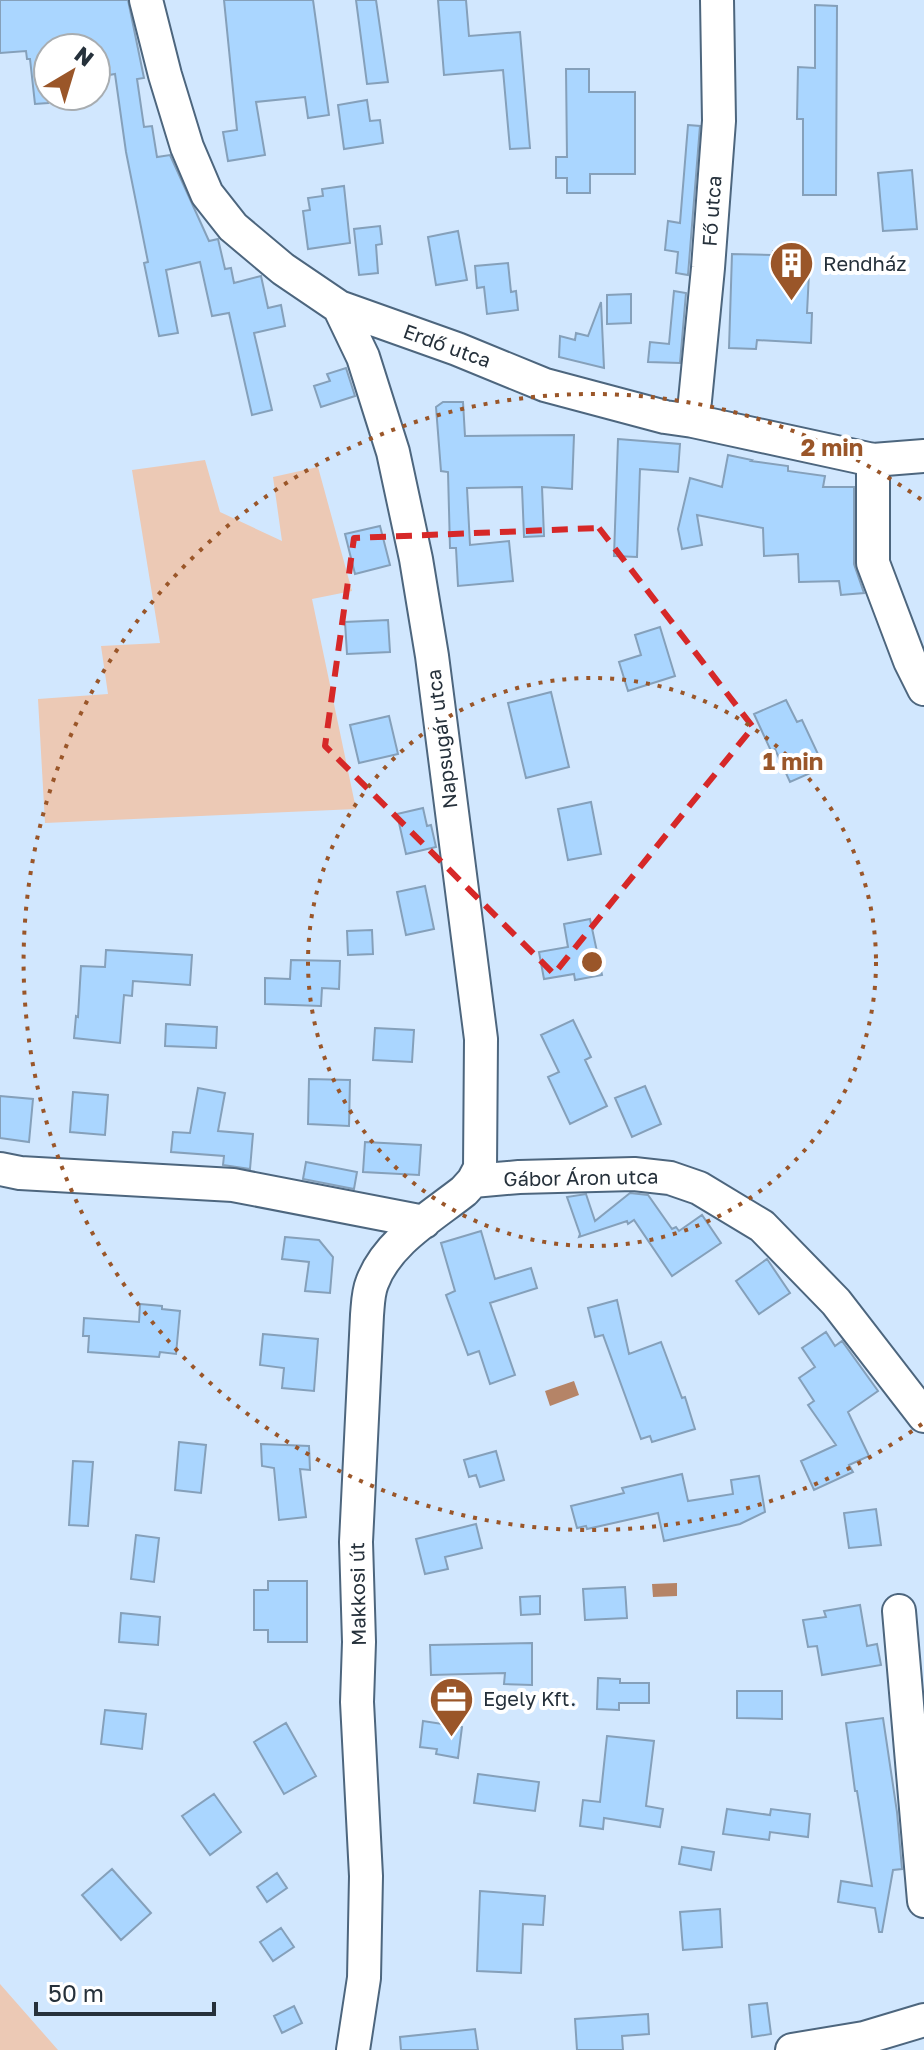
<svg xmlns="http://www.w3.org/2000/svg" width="924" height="2050" viewBox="0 0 924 2050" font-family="'Golos Text',sans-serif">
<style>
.green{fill:#ecc9b5}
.water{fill:#b58467}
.building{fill:#aad6ff;stroke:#85a0ba;stroke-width:2}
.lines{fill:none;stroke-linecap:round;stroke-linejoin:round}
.minor-casing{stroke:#4d667e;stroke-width:36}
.minor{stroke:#fff;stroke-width:32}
.marked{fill:none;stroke:#d62828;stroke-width:6;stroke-dasharray:16 10;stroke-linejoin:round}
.ring{fill:none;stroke:#9a5629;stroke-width:4;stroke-dasharray:4 8}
.labels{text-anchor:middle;stroke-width:8;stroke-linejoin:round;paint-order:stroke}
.street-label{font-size:20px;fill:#26313b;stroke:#fff}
.poi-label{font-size:20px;fill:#26313b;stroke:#fff;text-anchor:start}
.centre{fill:#9a5629;stroke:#fff;stroke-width:4}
.ring-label{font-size:24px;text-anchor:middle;font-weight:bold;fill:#9a5629;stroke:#fff;stroke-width:8;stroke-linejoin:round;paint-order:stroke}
</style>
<rect width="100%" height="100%" fill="#d1e7fe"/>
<path class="green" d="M205 460 220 512 282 541 273 477 318 467 352 591 312 599 356 809 45 823 38 699 108 694 101 646 160 643 132 470Z
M0 1984 58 2050H0Z"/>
<path class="water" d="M574 1381 579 1395 550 1406 545 1391Z
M677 1583V1596L653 1597 652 1584Z"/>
<path class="building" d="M0 0H128L144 78 137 79 144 127 152 126 157 157 170 155 209 241 218 239 225 269 231 268 234 283 261 276 268 308 281 305 285 326 254 333 272 410 252 415 229 313 212 316 200 262 166 270 178 333 159 336 144 263 148 262 126 152 115 74 98 77 96 48H48V103L35 104 30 59H27L26 51 0 53Z
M224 0H313L329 115 308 118 305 97 256 102 265 155 228 161 223 132 237 130Z
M356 0H376L388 82 367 84Z
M438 0H466L469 36 520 32 530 148 510 149 503 70 444 75Z
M815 5 837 6 836 195H803V119H797L798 67 815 68Z
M566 69H589V92H635V174H590V193H567V178H556V157H567Z
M367 100 370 121 380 120 383 143 344 149 338 105Z
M688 125 700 126 688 275 676 273 678 252 665 250 668 221 680 223Z
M912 170 917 229 883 231 878 173Z
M344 186 350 243 308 249 303 211 310 210 308 198 323 196 322 189Z
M380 226 382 244 376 245 378 273 359 275 354 229Z
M458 231 467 280 436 285 428 237Z
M773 251 810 253 807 313H812L811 343 757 340 756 349 729 348 732 254 772 255Z
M508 263 511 292 516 291 518 310 487 314 484 287 477 288 475 266Z
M674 291 686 293 680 363 648 362 650 342 669 344Z
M631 294V323L607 324V295Z
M601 302 604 368 559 357 560 336 575 340 576 333 588 336Z
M346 368 355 396 321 407 314 386 330 381 327 374Z
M443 402H463L465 436 574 435 572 489 542 487 544 536 524 537 522 487 467 488 470 545 509 541 513 581 458 586 456 548H450L448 472 441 471 436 407Z
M618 439 680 444 678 472 640 469 637 557 614 556Z
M728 455 752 460 751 461 788 466V471L825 476 823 487H854V564L864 593 841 595 839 581 799 582 798 554 764 556 763 528 697 515 702 545 682 549 678 529 690 478 722 487Z
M380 526 390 565 355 574 345 534Z
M388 620 390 652 347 654 345 622Z
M660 627 675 676 628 691 619 662 641 655 635 635Z
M551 692 569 767 526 778 508 703Z
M786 700 797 722 802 720 824 767 790 782 775 749 771 751 754 714Z
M389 716 398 754 359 763 350 725Z
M591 802 601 854 568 860 558 809Z
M423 808 427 826 431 825 436 847 406 854 397 814Z
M425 886 434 929 406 935 397 892Z
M590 919 602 975 575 980 574 974 544 979 539 952 568 947 564 924Z
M372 930 373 954 348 955 347 931Z
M106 950 192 955 190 985 133 981 132 996 124 995 120 1043 74 1038 76 1016 78 1017 81 966 105 967Z
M291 960 340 961 339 989 322 988 321 1006 265 1004V978L290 979Z
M573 1020 591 1057 585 1060 607 1106 570 1124 548 1077 559 1072 541 1035Z
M166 1024 217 1027 216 1048 165 1046Z
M375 1028 414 1030 412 1062 373 1060Z
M309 1079 350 1080 349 1126 308 1124Z
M645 1086 661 1124 632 1137 615 1098Z
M198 1088 225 1093 218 1131 253 1134 250 1169 223 1165 224 1156 171 1152 173 1132 190 1133Z
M73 1092 108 1095 105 1135 70 1132Z
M0 1096 33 1099 29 1142 0 1138Z
M365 1142 421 1145 419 1175 363 1172Z
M306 1162 357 1172 354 1189 303 1179Z
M630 1193 648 1195 672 1229 676 1227 679 1231 702 1215 721 1243 672 1276 634 1220 628 1224 627 1221 579 1237 580 1234 567 1197 586 1194 595 1221Z
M481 1231 495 1279 531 1268 537 1288 490 1303 515 1375 490 1384 479 1351 468 1355 446 1295 455 1291 441 1243Z
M285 1237 319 1240 333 1257 330 1293 305 1291 309 1262 282 1259Z
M767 1259 790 1293 759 1314 736 1281Z
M617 1300 629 1354 661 1342 682 1398 685 1397 695 1429 652 1442 650 1436 641 1439 603 1335 595 1337 588 1308Z
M140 1304 162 1306V1309L180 1311 176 1354 160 1352 159 1357 88 1352 89 1336H83L84 1318 139 1322Z
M826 1332 835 1346 842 1341 878 1391 848 1412 869 1456 849 1465 853 1472 814 1490 801 1461 836 1445 808 1405 814 1401 799 1378 815 1367 802 1348Z
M263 1334 318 1339 314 1391 282 1388 284 1368 260 1365Z
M179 1442 206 1445 201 1493 175 1490Z
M261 1444 309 1446 310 1470 300 1469 306 1517 279 1520 274 1468 262 1466Z
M496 1451 504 1480 480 1487 476 1475 469 1477 464 1460Z
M73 1461 93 1462 88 1526 69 1525Z
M682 1474 688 1501 733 1494 731 1480 759 1476 765 1512 740 1524 664 1541 658 1513 587 1529 586 1526 577 1528 571 1506 624 1493 622 1488Z
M876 1509 881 1545 849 1548 844 1513Z
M476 1524 482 1548 445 1557 448 1569 425 1574 416 1539Z
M136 1535 159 1538 154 1582 131 1579Z
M268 1581H307V1642H268V1630H254V1590H268Z
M625 1587 627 1618 585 1620 583 1589Z
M540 1596V1614L521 1615 520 1597Z
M860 1605 867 1646 877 1644 881 1665 822 1675 817 1646 808 1647 803 1620 826 1617 824 1611Z
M121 1613 160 1617 158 1645 119 1642Z
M532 1643V1685L504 1684 505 1673 431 1675 430 1645Z
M598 1678 620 1679V1683H649V1703H619V1710L597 1709Z
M737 1691H782V1719L737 1718Z
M105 1710 146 1714 142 1749 101 1744Z
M883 1718 897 1812 902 1869 893 1870 882 1932H879L875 1908 838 1902 841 1881 872 1886 857 1791H855L846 1723Z
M423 1721 462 1727 458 1758 436 1754 437 1749 420 1747Z
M286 1723 316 1776 284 1794 254 1742Z
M607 1736 654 1741 646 1806 663 1809 660 1827 604 1818 603 1829 580 1826 583 1800 600 1802Z
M478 1774 539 1782 535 1811 474 1803Z
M214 1794 241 1832 210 1855 182 1816Z
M727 1809 770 1815 771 1809 810 1814 808 1837 770 1832 769 1840 723 1834Z
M682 1847 714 1852 711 1870 679 1864Z
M112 1869 151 1913 121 1940 82 1895Z
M277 1873 287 1888 267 1902 257 1887Z
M480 1891 545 1896 543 1925 523 1924 521 1973 477 1971Z
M720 1909 722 1947 683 1950 680 1912Z
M281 1928 294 1947 273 1961 260 1942Z
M767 2003 771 2034 752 2037 749 2005Z
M294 2006 302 2023 282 2033 274 2016Z
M648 2014 649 2034 622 2036 623 2050H577L575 2019Z
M475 2029 478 2050H401L400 2037Z"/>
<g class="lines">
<defs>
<path id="minor" d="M146 0 165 75 187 147 207 194 233 227 283 269 339 307 457 349 545 385 665 417 693 421 873 460 924 456
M339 307 363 357 393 452 416 559 432 656 481 1039 480 1168 473 1181 464 1191C431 1217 387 1242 372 1283 368 1293 368 1304 367 1315L356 1542 359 1642 357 1702 366 1876 364 1978 353 2050
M693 421 708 268 719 121 717 0
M873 460V563L910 661 924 689
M0 1169 20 1173 233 1185 424 1222
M473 1181 519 1177 634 1174 670 1178 699 1188 762 1226 836 1302 924 1416
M899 1611 924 1901
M792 2050 864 2038 924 2020"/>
</defs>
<use href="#minor" class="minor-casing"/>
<use href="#minor" class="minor"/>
</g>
<path class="marked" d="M599 528 753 727 554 974 325 746 354 538Z"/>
<g class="ring">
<circle cx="592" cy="962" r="284"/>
<path d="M922 1424A568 568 0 1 1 922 500"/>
</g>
<defs>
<symbol id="building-pin" viewBox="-11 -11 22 30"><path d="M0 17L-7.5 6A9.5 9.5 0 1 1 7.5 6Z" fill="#9a5629" stroke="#fff"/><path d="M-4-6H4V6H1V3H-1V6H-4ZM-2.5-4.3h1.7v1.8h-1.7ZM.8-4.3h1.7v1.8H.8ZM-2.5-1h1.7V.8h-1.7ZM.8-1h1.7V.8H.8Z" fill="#fff"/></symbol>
<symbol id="office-pin" viewBox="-11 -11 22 30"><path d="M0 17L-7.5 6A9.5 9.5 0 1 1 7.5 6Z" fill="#9a5629" stroke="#fff"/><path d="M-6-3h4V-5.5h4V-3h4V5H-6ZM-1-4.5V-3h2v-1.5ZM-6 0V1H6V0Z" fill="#fff"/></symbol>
</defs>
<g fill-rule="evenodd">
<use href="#building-pin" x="766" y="238" width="51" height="69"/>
<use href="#office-pin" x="426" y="1674" width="51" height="69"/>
</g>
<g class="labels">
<g class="street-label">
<text transform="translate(712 211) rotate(-86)" y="7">Fő utca</text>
<text transform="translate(447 346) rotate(20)" y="7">Erdő utca</text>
<text transform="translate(442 739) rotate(-97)" y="7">Napsugár utca</text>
<text transform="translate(581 1178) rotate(-1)" y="7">Gábor Áron utca</text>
<text transform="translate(358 1594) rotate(-91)" y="7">Makkosi út</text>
</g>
<g class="poi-label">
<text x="823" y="271">Rendház</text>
<text x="483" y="1706">Egely Kft.</text>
</g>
</g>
<circle cx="592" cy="962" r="12" class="centre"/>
<g class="ring-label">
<text x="832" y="456">2 min</text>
<text x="793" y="770">1 min</text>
</g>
<g transform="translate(72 72) rotate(38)"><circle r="38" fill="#ffffff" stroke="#a8adb1" stroke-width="2"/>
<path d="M0-6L14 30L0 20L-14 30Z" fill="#9a5629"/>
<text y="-12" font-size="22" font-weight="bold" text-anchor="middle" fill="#26313b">N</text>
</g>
<path d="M36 2002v12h178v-12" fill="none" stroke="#26313b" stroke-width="4"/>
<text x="48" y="2002" font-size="24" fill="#26313b" stroke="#ffffff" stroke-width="6" paint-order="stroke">50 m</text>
</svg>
